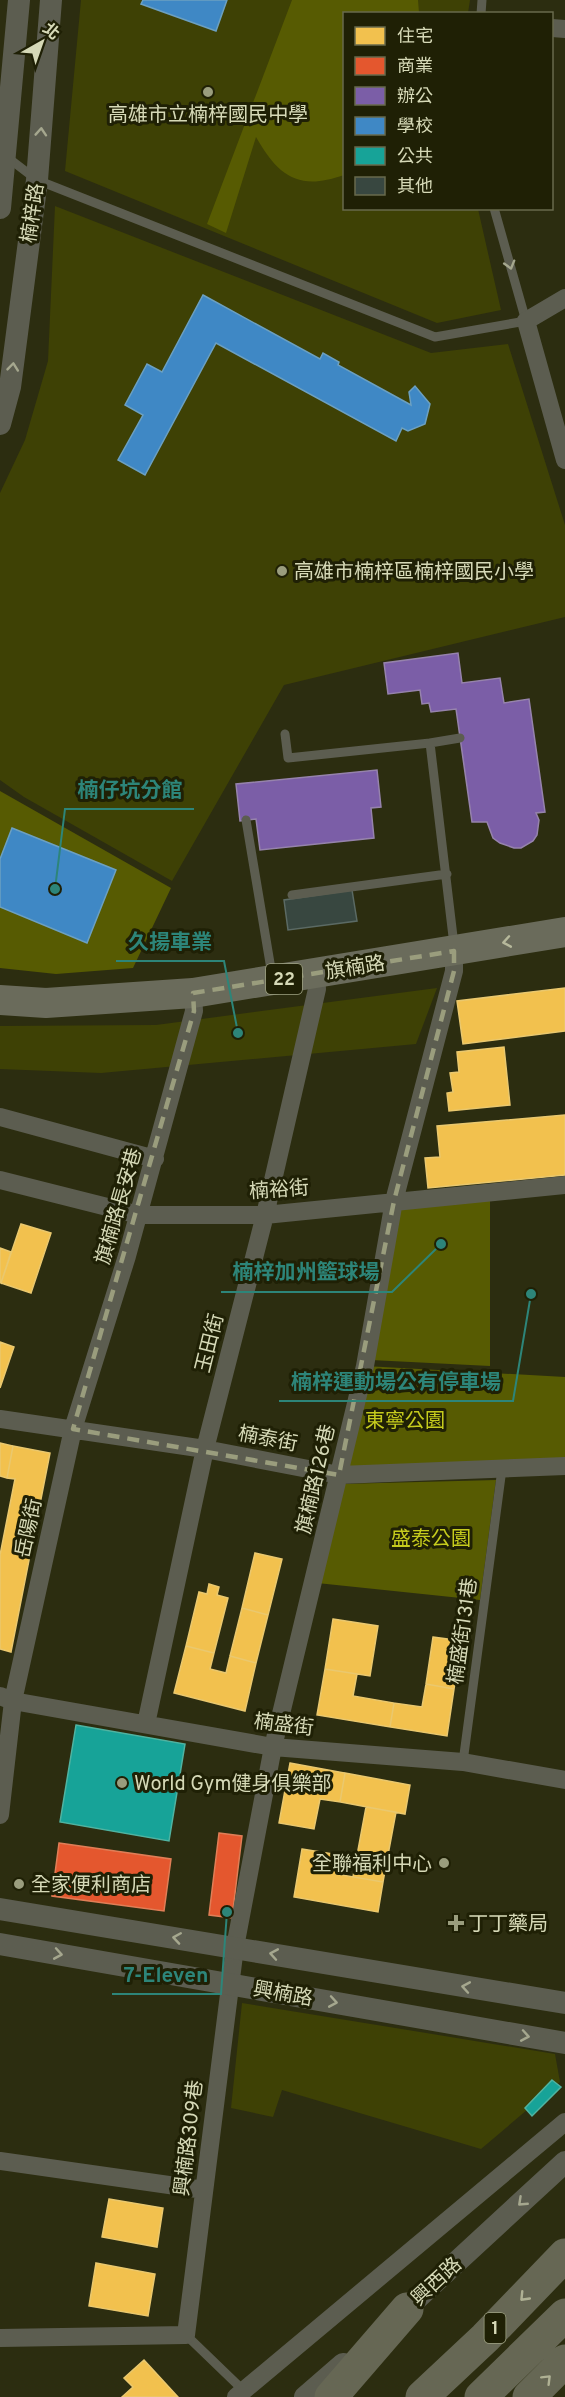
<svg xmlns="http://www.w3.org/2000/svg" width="565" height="2397" viewBox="0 0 565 2397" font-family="Overpass,'Noto Sans TC',sans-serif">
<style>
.built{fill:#3e4105}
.green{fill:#575b02}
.homes{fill:#f2c14e;stroke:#eac86e;stroke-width:1.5}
.shops{fill:#e4572e;stroke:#e07e57;stroke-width:1.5}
.offices{fill:#7b5ea7;stroke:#9683ac;stroke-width:1.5}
.schools{fill:#3f88c5;stroke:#6ca0c1;stroke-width:1.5}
.public{fill:#17a398;stroke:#50b3a1;stroke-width:1.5}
.building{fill:#384740;stroke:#5b6a64;stroke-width:1.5}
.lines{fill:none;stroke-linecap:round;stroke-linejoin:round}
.service{stroke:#5c5d50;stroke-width:9}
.minor{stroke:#5c5d50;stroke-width:18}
.tertiary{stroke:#5c5d50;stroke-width:22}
.primary{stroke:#6a6b5b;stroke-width:30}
.motorway{stroke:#666754;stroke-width:33}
.oneway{stroke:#a5a78e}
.oneway2{stroke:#b6b89b}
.oneway3{stroke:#afb194}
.marked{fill:none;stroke:#9a9d7d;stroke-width:4.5;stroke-dasharray:12 8;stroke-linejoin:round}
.poi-dot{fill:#9a9d7d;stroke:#1f2005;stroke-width:2}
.labels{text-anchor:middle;stroke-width:6;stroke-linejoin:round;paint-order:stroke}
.shield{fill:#1f2005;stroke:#9fa282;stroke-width:1.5}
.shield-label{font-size:18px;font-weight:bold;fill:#d6d9b7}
.poi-label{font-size:20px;fill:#d6d9b7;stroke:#1f2005;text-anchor:start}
.street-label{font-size:20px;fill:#d6d9b7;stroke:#1f2005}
.park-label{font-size:20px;fill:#c6cc1d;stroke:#1f2005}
.leader{fill:none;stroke:#2d8579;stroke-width:2}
.callout-dot{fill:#2d8579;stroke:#1f2005;stroke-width:2}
.callout-label{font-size:21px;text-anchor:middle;font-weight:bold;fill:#2d8579;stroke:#1f2005;stroke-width:6;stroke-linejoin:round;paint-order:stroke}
</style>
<rect width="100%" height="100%" fill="#2c2d10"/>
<path class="built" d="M81 0H470L468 13 344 14V208L478 209 501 310 437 323 65 171Z
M55 206 431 353 508 344 565 525V617L284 685 172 881 24 797 0 780V493L25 440 48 361Z
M437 988 416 1044 101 1073 0 1069V1026L156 1025Z
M242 2003 555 2054 560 2082 481 2149 282 2090 273 2117 231 2108Z"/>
<path class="green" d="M292 0H418L419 13 344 14V175C299 191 279 177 256 137L226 233 207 224Z
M0 791 171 888 133 968 56 974 0 968Z
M490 1195V1366L371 1360 399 1206Z
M365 1366 565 1377V1464L339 1475Z
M496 1480 480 1600 317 1583 342 1484Z"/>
<path class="homes" d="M565 988V1031L463 1044 457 1001Z
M504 1047 510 1105 449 1111 447 1093 453 1092 450 1073 459 1072 457 1052Z
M565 1115V1175L428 1188 425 1158 440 1157 437 1126Z
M21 1224 51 1233 31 1293 1 1283Z
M0 1248 11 1252 1 1283 0 1282Z
M0 1342 14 1347 0 1388Z
M0 1443 13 1446 7 1478 0 1476Z
M13 1446 50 1453 11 1652 0 1649V1555L15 1479 7 1478Z
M255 1553 282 1559 268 1615 242 1608Z
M209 1584 219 1587 217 1595 228 1598 214 1653 186 1646 199 1592 207 1594Z
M242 1608 268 1615 256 1663 230 1656Z
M333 1619 378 1626 370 1676 325 1669Z
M433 1637 462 1641 454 1689 426 1684Z
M186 1646 214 1653 210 1669 226 1673 230 1656 256 1663 245 1711 174 1693Z
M325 1669 357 1674 353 1696 394 1703 390 1727 317 1715Z
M426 1684 454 1689 447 1736 390 1727 394 1703 422 1707Z
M290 1763 345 1773 340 1802 320 1799 314 1829 279 1823Z
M345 1773 410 1785 405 1814 340 1802Z
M366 1807 396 1812 383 1882 353 1877Z
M302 1849 340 1855 336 1874 383 1882 378 1912 294 1897Z
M109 2199 163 2208 157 2247 102 2237Z
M96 2263 155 2274 148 2316 89 2306Z
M144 2360 178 2397H122L133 2387 124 2378Z"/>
<path class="shops" d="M219 1833 242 1836 232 1918 209 1915Z
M59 1843 171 1859 164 1911 52 1896Z"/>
<path class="offices" d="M458 653 462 683 500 678 504 703 529 699 545 812 536 813 539 820 537 835 533 841 521 848H514L500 843 493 838 487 822H472L456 709 431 712 429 703 422 704 420 690 388 694 384 663Z
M377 770 381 807 371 808 374 838 260 850 256 819 240 821 236 784Z"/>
<path class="schools" d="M143 0H227L216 31 141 4Z
M203 295 320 359 323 353 339 362 338 365 411 405 409 392 415 386 430 404 425 424 408 431 402 428 396 441 216 343 145 475 118 460 143 415 125 405 147 364 162 372Z
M12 828 116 870 87 943 0 907V859Z"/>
<path class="public" d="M76 1725 185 1744 169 1841 60 1822Z
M552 2080 561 2087 532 2116 525 2108Z"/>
<path class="building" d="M352 890 357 921 288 930 284 900Z"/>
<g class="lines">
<path class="service" d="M481 14 482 0
M7 157 37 180 435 337 526 321 494 208
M285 734 288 758 430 743 454 945
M430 743 460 738
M246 820 272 975
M292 895 447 874
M463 1762 502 1469
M186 2335 243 2390"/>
<path class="minor" d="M552 28 565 29
M565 298 526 321 565 460
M0 1117 155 1159
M0 1180 139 1215H265L565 1185
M0 1419 205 1449 339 1475 565 1466
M0 1696 13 1701 273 1747 463 1762 565 1780
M146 1724 205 1449 265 1215 317 989 316 974
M0 1815 13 1701 73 1429 127 1256 194 1011 193 993
M0 2161 204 2190
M0 2338 186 2335 235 1947 273 1747 365 1366 394 1201 454 971V951
M236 2397 565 2122"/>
<path class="tertiary" d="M0 208 19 0
M0 424 10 387 37 180 51 0
M0 1909 565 2003
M0 1944 565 2043
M397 2317 565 2162
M305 2397 343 2364"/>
<path class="primary" d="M0 1000 46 1003 193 993 565 932"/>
<path class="motorway" d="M331 2397 407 2309
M422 2397 485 2338 565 2255
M481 2397 565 2315
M529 2397 565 2361"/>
</g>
<defs><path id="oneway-chevron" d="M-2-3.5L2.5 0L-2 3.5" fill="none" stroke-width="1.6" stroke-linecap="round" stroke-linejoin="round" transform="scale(1.5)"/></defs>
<g class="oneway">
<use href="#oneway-chevron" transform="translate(41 132) rotate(-86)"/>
<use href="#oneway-chevron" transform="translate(510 265) rotate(74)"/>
<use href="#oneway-chevron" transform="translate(13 367) rotate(-84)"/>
<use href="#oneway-chevron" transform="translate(177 1938) rotate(-171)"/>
<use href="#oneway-chevron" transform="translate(58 1954) rotate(10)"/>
<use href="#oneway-chevron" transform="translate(274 1954) rotate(-170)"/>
<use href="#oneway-chevron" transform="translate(466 1987) rotate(-170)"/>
<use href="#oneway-chevron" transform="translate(333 2002) rotate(10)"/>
<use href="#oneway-chevron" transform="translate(525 2036) rotate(10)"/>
<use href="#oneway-chevron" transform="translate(522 2202) rotate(137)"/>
</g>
<use class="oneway2" href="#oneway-chevron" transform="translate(507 942) rotate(170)"/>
<g class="oneway3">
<use href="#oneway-chevron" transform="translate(524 2297) rotate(134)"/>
<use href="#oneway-chevron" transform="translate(547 2379) rotate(-45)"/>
</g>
<path class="marked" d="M454 951V971L394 1201 339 1475 73 1429 194 1011 193 993Z"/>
<g class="poi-dot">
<circle cx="208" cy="92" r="6"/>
<circle cx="282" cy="571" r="6"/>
<circle cx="122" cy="1783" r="6"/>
<circle cx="444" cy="1863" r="6"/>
<circle cx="19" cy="1884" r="6"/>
<path d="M453 1914h6v6h6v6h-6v6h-6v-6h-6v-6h6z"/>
</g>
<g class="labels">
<g class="shield">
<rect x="266" y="964" width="36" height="30" rx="4.5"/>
<rect x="484.5" y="2313" width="21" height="30" rx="4.5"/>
</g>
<g class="shield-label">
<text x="284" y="985">22</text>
<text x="495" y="2334">1</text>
</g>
<g class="poi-label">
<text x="208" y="121" text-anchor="middle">高雄市立楠梓國民中學</text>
<text x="294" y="578">高雄市楠梓區楠梓國民小學</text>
<text x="134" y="1790">World Gym健身俱樂部</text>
<text x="432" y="1870" text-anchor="end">全聯福利中心</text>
<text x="31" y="1891">全家便利商店</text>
<text x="468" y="1930">丁丁藥局</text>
</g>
<g class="street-label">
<text transform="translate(32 213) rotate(-82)" y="7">楠梓路</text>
<text transform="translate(355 967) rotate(-9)" y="7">旗楠路</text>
<text transform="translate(279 1189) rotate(-4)" y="7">楠裕街</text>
<text transform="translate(118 1206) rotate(-74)" y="7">旗楠路長安巷</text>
<text transform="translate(209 1343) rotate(-76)" y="7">玉田街</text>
<text transform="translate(268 1438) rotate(11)" y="7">楠泰街</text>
<text transform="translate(315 1479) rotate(-77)" y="7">旗楠路126巷</text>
<text transform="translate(28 1528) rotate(-78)" y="7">岳陽街</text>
<text transform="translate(462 1631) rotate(-82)" y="7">楠盛街131巷</text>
<text transform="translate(284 1724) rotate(7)" y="7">楠盛街</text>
<text transform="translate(283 1993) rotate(10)" y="7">興楠路</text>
<text transform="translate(188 2138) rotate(-83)" y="7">興楠路309巷</text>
<text transform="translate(436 2281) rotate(-43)" y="7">興西路</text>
</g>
<g class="park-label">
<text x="405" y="1427">東寧公園</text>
<text x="431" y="1545">盛泰公園</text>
</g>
</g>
<path class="leader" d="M55 889L65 809H194M238 1033L224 961H116M441 1244L392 1292H221M531 1294L513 1401H279M227 1912L221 1994H112"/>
<g class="callout-dot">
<circle cx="55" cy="889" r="6"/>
<circle cx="238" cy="1033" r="6"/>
<circle cx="441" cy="1244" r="6"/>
<circle cx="531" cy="1294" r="6"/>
<circle cx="227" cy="1912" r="6"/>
</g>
<g class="callout-label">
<text x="130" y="797">楠仔坑分館</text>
<text x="170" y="949">久揚車業</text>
<text x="306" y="1279">楠梓加州籃球場</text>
<text x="396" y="1389">楠梓運動場公有停車場</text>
<text x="166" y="1982">7-Eleven</text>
</g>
<rect x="343" y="12" width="210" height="198" fill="#1f2005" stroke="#686a4c" stroke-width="1.5"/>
<rect x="355" y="27" width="30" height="18" fill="#f2c14e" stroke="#686a4c" stroke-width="1.5"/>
<text x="397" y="42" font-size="18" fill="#d6d9b7">住宅</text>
<rect x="355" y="57" width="30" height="18" fill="#e4572e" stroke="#686a4c" stroke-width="1.5"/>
<text x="397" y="72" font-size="18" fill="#d6d9b7">商業</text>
<rect x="355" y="87" width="30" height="18" fill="#7b5ea7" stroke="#686a4c" stroke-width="1.5"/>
<text x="397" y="102" font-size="18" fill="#d6d9b7">辦公</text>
<rect x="355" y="117" width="30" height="18" fill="#3f88c5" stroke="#686a4c" stroke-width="1.5"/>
<text x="397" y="132" font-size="18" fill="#d6d9b7">學校</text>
<rect x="355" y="147" width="30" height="18" fill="#17a398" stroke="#686a4c" stroke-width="1.5"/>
<text x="397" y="162" font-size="18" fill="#d6d9b7">公共</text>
<rect x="355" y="177" width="30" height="18" fill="#384740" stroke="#686a4c" stroke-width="1.5"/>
<text x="397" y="192" font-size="18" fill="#d6d9b7">其他</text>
<g transform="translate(42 42) rotate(40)" stroke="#1f2005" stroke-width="4.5" paint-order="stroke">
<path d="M0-4.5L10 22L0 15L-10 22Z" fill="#d6d9b7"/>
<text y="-9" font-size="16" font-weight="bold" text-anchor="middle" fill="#d6d9b7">北</text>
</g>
</svg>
